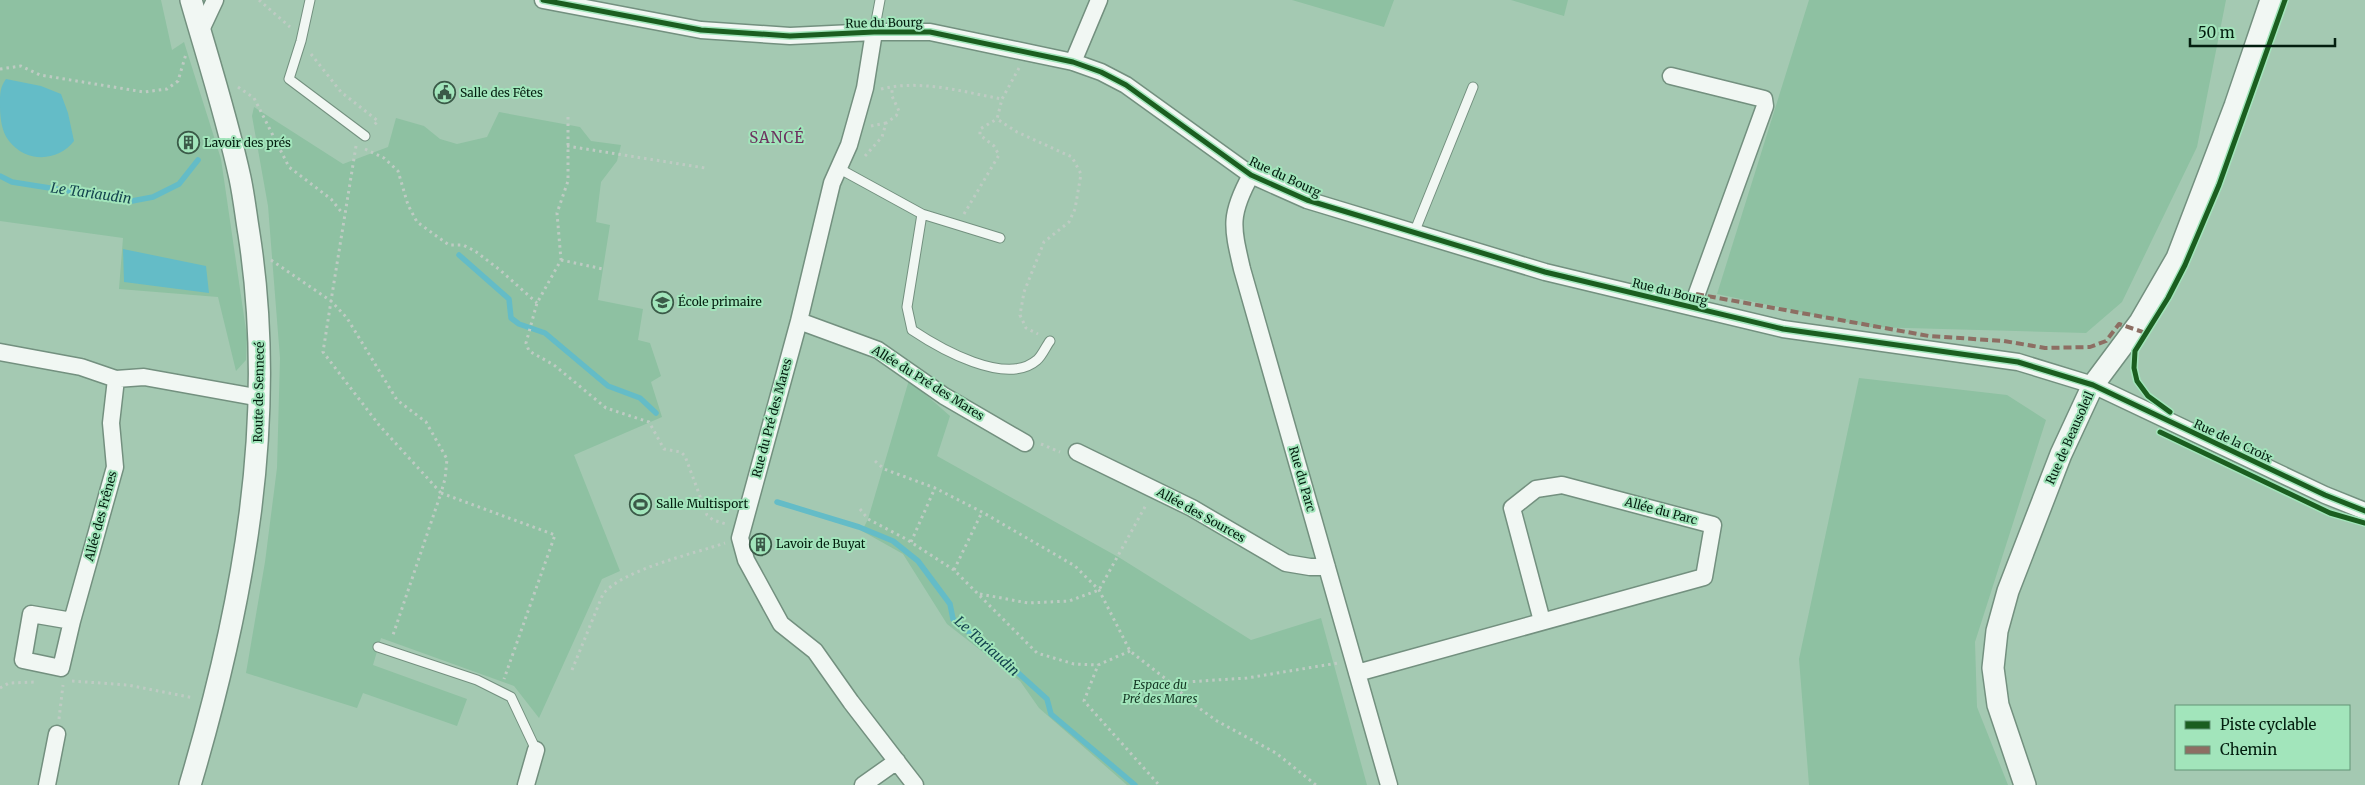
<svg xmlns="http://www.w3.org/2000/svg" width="2365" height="785" viewBox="0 0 2365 785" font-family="Merriweather,serif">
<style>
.green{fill:#8ec1a2}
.water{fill:#64bcc7}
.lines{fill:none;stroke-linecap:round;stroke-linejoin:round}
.stream{stroke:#64bcc7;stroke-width:5.5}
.service-casing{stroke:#73907f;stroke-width:11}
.minor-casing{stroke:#73907f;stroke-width:19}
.tertiary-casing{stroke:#73907f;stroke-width:24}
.path{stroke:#becbc3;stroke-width:3;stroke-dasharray:2.5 4;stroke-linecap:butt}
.service{stroke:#f1f7f3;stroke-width:9}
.minor{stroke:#f1f7f3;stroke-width:16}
.tertiary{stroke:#f1f7f3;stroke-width:21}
.quiet{stroke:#8d6e63;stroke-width:4;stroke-dasharray:8 4;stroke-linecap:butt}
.cycleway-casing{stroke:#a2e5bb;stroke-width:8}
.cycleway{stroke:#1b5e20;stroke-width:5}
.labels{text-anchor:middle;stroke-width:4;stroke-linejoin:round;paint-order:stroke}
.street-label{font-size:12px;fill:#031e0f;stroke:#a2e5bb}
.poi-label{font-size:12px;fill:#031e0f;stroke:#a2e5bb;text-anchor:start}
.park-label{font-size:12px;font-style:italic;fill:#133623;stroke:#a2e5bb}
.water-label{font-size:14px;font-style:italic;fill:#154550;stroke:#a2e5bb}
.quarter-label{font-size:15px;letter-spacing:1px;fill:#6c335f;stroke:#a2e5bb}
</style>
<rect width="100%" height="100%" fill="#a4c9b2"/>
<path class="green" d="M0 0H161L172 50 184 42 221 159 247 337 246 360 236 371 218 297 119 289 123 238 0 221Z
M1292 0H1394L1384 27Z
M1511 0H1568L1564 16Z
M1809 0H2226L2197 147 2122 302 2086 333 1870 327 1717 294Z
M254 107 343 164 388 147 396 118 424 126 440 139 457 144 487 137 499 112 580 127 591 141 621 145 617 161 601 182 596 222 610 225 598 300 643 309 638 340 650 343 661 376 651 382 662 417 574 455 620 571 602 579 539 718 514 686 381 638 373 665 467 699 457 726 363 693 357 708 246 673 265 562 277 468 280 358 268 206 252 116Z
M1859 378 2007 395 2046 420 1975 642 1977 707 2008 785H1809L1799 659Z
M909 380 950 416 937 456 1120 558 1251 640 1321 618 1367 785H1127L1039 708 1020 681 947 624 903 554 862 531 868 519Z"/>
<path class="water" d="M6 79 41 86 61 94 68 113 74 141C58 162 26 163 9 141 1 131 0 116 0 104 0 94 0 87 6 79Z
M123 249 206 266 209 293 124 282Z"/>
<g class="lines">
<path class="stream" d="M0 176 12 182 132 201 153 197 179 184 198 160
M459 255 509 299 511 318 519 324 545 333 608 386 640 398 656 413
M777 502 859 527 893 541 918 561 950 604 953 619 1005 661 1047 699 1051 714 1135 785"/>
<defs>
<path id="service" d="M310 0 301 41 289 79 365 136
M874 32 880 0
M838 168 922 214 1000 238
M922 214 907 307 912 330C939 348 1006 387 1037 360 1042 356 1046 346 1050 341
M1414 233 1473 87
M378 647 477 680 511 697 536 750"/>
<path id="minor" d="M543 0 701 30 790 36 874 32H930L1073 62 1101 72 1126 85 1251 175 1307 200 1545 272 1783 329 2018 362 2093 385 2325 495 2365 511
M200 32 215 0
M874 32 865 88 849 145 832 183 799 321 740 538 746 560 781 624 815 651 851 702 915 785
M1073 62 1099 0
M1671 76 1764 99 1765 106 1692 307
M1251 175C1229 215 1232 226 1242 269L1389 785
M799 321 878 350 944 396 1025 443
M0 352 81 367 116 379 144 377 261 398
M1077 452 1192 508 1286 563 1310 567H1327
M72 621 31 614 23 660 61 668 72 621 115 467 111 423 116 379
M1357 673 1704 577 1713 525 1562 485 1536 489 1512 508 1542 621
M47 785 57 734
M526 785 536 750
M863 785 897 761"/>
<path id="tertiary" d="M190 785C243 606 278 421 249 234 246 216 244 197 240 178 227 118 208 59 191 0
M2025 785 1998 705 1993 668 1997 631 2008 591 2061 454 2093 385 2140 322 2177 258 2235 106 2271 0"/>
</defs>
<use href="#service" class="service-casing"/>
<use href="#minor" class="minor-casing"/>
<use href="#tertiary" class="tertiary-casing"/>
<path class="path" d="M259 0 290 27
M311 54 341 92 378 121 373 126
M1019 68 1002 99 997 119 1017 132 1072 157 1081 174 1075 209 1069 222 1044 242 1024 292 1020 315 1026 328 1038 334
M0 69 21 66 40 75 144 92 167 89 178 81 186 54
M238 87 254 98 289 167 331 199 343 214
M881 89C921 79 963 92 1002 99
M568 117V181L557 213 561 260 537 303 526 343 529 351 554 365 606 408 649 422 664 449 681 452 685 456 707 515 713 520 726 524
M871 126 886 123
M356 146 331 301 347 318 397 400 426 422 447 459 445 479 441 493 555 535 504 679
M567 146 705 168
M365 149 384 158 398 171 408 205 417 222 449 245H463L475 251 500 270 537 303
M865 156 882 137 886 123 896 116 899 111 892 96V87
M964 214 999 155 994 146 980 135V129L997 119
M271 260 331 301 323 352 379 425 441 493 392 638
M561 260 603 269
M1041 444 1060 452
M875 461 884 469 935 488 982 512 1075 566 1099 590 1130 651 1171 683 1247 678 1338 663
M860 509 868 519 906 539 954 570 1037 653 1074 664 1098 665
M911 542 935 488
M954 570 982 512
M980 594 1028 603 1069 601 1099 590 1146 505
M1130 651 1098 665 1084 701 1159 785
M572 670 603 594C624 569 693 554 725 543
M72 681 128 685 194 698
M1171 683 1192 703 1217 721 1276 753 1316 785
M0 688 9 683 36 682
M59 719 63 685"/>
<use href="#service" class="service"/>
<use href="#minor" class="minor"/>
<use href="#tertiary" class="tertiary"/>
<path class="quiet" d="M1696 294 1929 336 2004 341 2045 348 2090 347 2106 341 2119 324 2146 333"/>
<defs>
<path id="cycleway" d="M543 0 701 30 790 36 874 32H930L1073 62 1101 72 1126 85 1251 175 1307 200 1545 272 1783 329 2018 362 2093 385 2325 495 2365 511
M2170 412 2148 396 2137 381 2134 368 2135 351 2168 298 2185 265 2219 185 2285 0
M2160 432 2330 513 2365 523"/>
</defs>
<use href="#cycleway" class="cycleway-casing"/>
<use href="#cycleway" class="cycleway"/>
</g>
<defs>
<symbol id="civic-ring" viewBox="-11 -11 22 22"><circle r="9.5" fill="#a2e5bb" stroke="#3b5a48" stroke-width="1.5"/><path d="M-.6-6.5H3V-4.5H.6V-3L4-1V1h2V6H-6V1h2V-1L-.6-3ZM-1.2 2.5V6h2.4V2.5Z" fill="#3b5a48"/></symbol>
<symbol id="building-ring" viewBox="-11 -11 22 22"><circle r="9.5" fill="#a2e5bb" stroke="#3b5a48" stroke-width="1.5"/><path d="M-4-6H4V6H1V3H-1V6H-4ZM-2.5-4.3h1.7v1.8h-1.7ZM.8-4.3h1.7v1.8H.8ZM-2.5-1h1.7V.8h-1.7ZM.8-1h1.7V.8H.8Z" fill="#3b5a48"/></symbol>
<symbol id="school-ring" viewBox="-11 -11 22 22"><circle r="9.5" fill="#a2e5bb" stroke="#3b5a48" stroke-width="1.5"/><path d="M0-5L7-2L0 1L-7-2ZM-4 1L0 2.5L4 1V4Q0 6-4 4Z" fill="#3b5a48"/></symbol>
<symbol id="stadium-ring" viewBox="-11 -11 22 22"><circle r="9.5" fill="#a2e5bb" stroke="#3b5a48" stroke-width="1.5"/><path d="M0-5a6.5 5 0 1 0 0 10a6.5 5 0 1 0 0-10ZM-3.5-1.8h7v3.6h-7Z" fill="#3b5a48"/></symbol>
</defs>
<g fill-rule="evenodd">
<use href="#civic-ring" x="432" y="80" width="25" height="25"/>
<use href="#building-ring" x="176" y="130" width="25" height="25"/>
<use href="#school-ring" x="650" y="290" width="25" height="25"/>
<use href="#stadium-ring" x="628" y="492" width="25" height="25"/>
<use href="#building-ring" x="748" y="532" width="25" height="25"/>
</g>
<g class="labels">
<g class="street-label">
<text transform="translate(884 23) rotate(-1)" y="4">Rue du Bourg</text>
<text transform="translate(1285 177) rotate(25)" y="4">Rue du Bourg</text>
<text transform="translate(1670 292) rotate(14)" y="4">Rue du Bourg</text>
<text transform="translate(928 383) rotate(32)" y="4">Allée du Pré des Mares</text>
<text transform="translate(259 392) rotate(-89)" y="4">Route de Sennecé</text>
<text transform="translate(772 418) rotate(-75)" y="4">Rue du Pré des Mares</text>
<text transform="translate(2070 438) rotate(-66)" y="4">Rue de Beausoleil</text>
<text transform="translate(2233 441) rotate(25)" y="4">Rue de la Croix</text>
<text transform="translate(1302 479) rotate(74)" y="4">Rue du Parc</text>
<text transform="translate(1661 511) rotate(15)" y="4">Allée du Parc</text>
<text transform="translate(1201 515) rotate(29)" y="4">Allée des Sources</text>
<text transform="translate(101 516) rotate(-75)" y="4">Allée des Frênes</text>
</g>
<g class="poi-label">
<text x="460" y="97">Salle des Fêtes</text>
<text x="204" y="147">Lavoir des prés</text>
<text x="678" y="306">École primaire</text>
<text x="656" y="508">Salle Multisport</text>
<text x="776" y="548">Lavoir de Buyat</text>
</g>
<g class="park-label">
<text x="1160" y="689">Espace du<tspan x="1160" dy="14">Pré des Mares</tspan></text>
</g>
<g class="water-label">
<text transform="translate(91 193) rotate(8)" y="5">Le Tariaudin</text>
<text transform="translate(987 646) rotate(42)" y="5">Le Tariaudin</text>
</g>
<g class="quarter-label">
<text x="777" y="143">SANCÉ</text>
</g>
</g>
<rect x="2175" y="705" width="175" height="65" fill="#a2e5bb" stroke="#629576"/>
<rect x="2185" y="721" width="25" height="8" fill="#1b5e20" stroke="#629576"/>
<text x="2220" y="730" font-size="15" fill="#031e0f">Piste cyclable</text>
<rect x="2185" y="746" width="25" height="8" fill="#8d6e63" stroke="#629576"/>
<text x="2220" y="755" font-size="15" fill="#031e0f">Chemin</text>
<path d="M2190 38v8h145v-8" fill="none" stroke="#031e0f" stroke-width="2.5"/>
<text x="2198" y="38" font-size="15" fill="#031e0f" stroke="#a2e5bb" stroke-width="4" paint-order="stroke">50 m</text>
</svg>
